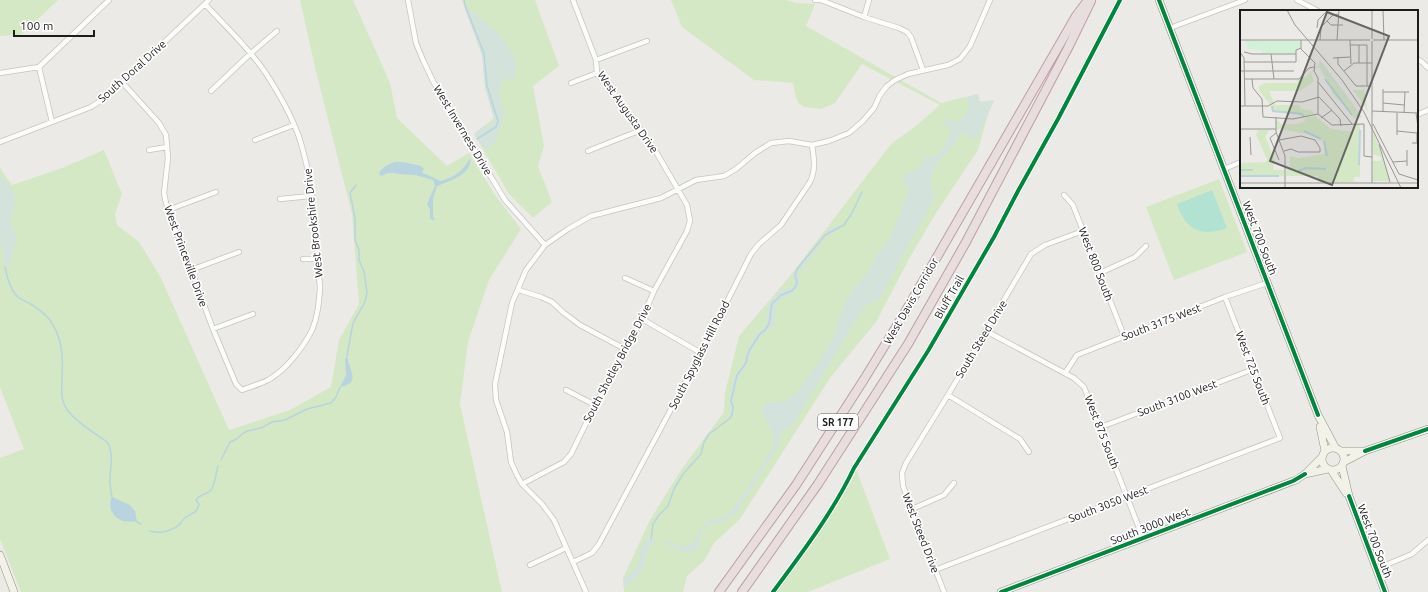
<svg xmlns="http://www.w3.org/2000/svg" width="1428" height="592" viewBox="0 0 1428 592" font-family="Ubuntu,sans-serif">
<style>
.grass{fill:#d5e8c5}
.wetland{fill:#d3e2da}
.pitch{fill:#b2e2d1}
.water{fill:#b9d4de}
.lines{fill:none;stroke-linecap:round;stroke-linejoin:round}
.stream{stroke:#b9d4de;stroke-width:1.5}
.street-casing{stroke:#c4c4c2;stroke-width:6}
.secondary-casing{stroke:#91947e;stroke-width:8}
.highway-casing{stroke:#bf9ea5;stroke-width:10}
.street{stroke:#fcfcfb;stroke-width:4.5}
.secondary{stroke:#f2f2e9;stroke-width:7}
.highway{stroke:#e9dedf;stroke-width:8}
.cycleway-casing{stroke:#fff;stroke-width:6}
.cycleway{stroke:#00873e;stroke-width:4}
.labels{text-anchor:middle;stroke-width:3.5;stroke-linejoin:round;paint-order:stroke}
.shield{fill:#fff;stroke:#616161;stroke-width:1}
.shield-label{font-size:10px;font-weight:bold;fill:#1d1d1d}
.street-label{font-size:11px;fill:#1d1d1d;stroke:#fff}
.inset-river{fill:none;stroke:#b9d4de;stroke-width:2}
.inset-road{fill:none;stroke:#999896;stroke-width:1}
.view{fill:#656563;fill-opacity:0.15;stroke:#656563;stroke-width:2}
.inset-edge{fill:none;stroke:#1d1d1d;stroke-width:2}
</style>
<rect width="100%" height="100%" fill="#ebeae6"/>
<path class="grass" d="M0 0H58L21 35 0 36Z
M300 0H353L390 83 397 118 447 166 469 153 495 195 521 229 489 280 468 342 460 404 502 592H21L0 539V458L24 449 0 387V168L12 185 62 168 104 150 122 194 115 214 117 225 139 242 160 276 229 430 290 410 331 387 339 340 359 304 352 214 316 71Z
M462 0H535L559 66 533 86 544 146 538 166 552 202 533 218 509 194 474 134 494 118 485 87 482 55Z
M671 0H787L796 3 815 4 806 26 941 103 965 97 988 114 978 150 936 213 910 257 876 322 830 378 740 519 714 543 704 561 687 576 683 592H624L623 578 650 520 681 470 724 412 725 393 739 336 790 276 891 144 917 125 940 105 862 64 835 103 821 109 805 107 799 104 796 98 793 83 754 80 682 27Z
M1219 179 1247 252 1174 280 1146 207Z
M856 469 890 559 808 592H776L804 554 851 482Z"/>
<path class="wetland" d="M463 4 498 33 514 55 516 67 515 78 508 79 502 82 499 91 503 110V119L494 144 485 150 474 134 482 127 491 126 494 120 485 87 482 55Z
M978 94 980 101C985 103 989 99 994 101L978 137 969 138 967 133H961L949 151 938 162 931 176V185L935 197 879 300 865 305 792 426C781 430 780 431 780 443L737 512 722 522 710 524 703 530 698 546 694 551C680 554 677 548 664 543L665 540C672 543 681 548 689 545 697 541 699 529 705 523 712 518 721 519 728 514 736 508 769 455 773 445 777 433 765 421 761 411L767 402C771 402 776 403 780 402 791 401 800 389 806 379 809 375 811 370 816 367L837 330V323L842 309 852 290 859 284 871 268 878 253 888 242 901 212 902 206 909 191 903 180 908 172C917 173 921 164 926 157 930 157 936 157 939 154 945 148 949 137 951 129L943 122 947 118 955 122C965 119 966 114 970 104L966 97Z
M0 175C8 184 17 192 15 205 14 209 11 214 11 218 11 225 15 233 17 239L14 246 12 261 5 267 3 263 4 252 0 243Z
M844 225 826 237 799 273V286L794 292 787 297H782L776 306 775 320 772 327 762 335 751 352 747 366 739 376 733 399 734 411 733 417 729 419 731 410 729 402 734 377 737 372 742 369 744 363 746 353 757 333 765 328 767 323V312L769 304 780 290 791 288 795 285 794 281 791 276 830 228Z
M651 539 656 541V545H651C645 551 646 560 644 567 640 576 631 582 624 588L623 578C626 576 631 574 634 571 641 563 639 550 644 541Z"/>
<path class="pitch" d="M1212 190 1227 228C1201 238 1185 229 1177 204Z"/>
<path class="water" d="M470 158C473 174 449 181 437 186L433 199V217L435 219 434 220 430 219V210L427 204 435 186 433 180 415 175 398 174 395 173H388L381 176 379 174C381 168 389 163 396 162 400 161 417 165 421 166L424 169 422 172 423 173 441 181C455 177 464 170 470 158Z
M347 356C349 370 362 383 340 387L346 375 345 359Z
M112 497 130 505 135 511 137 522C133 521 127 522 123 521 113 518 107 507 112 497Z"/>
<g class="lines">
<path class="stream" d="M464 0 466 8 484 53 487 86 498 121 496 127 477 139
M5 267C7 277 10 290 18 297 21 300 25 301 29 303 38 309 48 315 53 325 63 342 63 359 62 378 62 388 60 399 66 408 74 421 95 433 108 443 114 455 110 467 110 481 110 486 111 492 112 497
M347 356 353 323 365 302 367 292 364 272 359 260V250L355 240V218L350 193 356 185
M221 460 230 442 237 439 242 434 247 431 261 428 272 422 285 420 307 409 331 403 336 397 340 387
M137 522 141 524
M150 531C159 534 173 531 180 524 182 522 183 519 186 517 193 513 197 513 199 504L196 500C200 494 206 495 211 490 215 486 216 472 218 466
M651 539 653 524 659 515 668 506 674 489 683 474 701 454 704 442 709 434 729 419 732 415 733 407 731 401 737 375 746 363 747 357 750 349 760 334 765 330 769 324 772 304 781 295 792 291 796 286 797 281 795 275 797 269 825 235 844 225 852 213 862 192"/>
<defs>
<path id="street" d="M408 0 416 43 423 60 433 81 505 200 545 245
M815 0H821L864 17 899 28 907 32 911 37 923 70
M1297 0 1318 11
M864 17 869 0
M1170 28 1245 0
M1417 59 1422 62 1428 68
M596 60 647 41
M39 67 109 0
M39 67 52 122
M0 73 39 67
M122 82 159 123 166 135 168 158 164 193 166 203 213 329 236 384 242 390C250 387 260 384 268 380 286 370 303 348 312 330 318 316 319 302 320 288 316 238 315 185 299 137 291 114 278 92 265 72 248 47 225 26 205 4
M571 83 597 73
M211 91 250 54 277 31
M1417 115 1428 110
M255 140 294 125
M0 142 91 107 105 98 209 0
M149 150 167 147
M588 151 641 130
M1224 169 1241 162
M1064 195 1073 205 1124 336
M280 199 311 196
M168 210 216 192
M303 259H317
M191 270 239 252
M1100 273 1135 257 1146 246
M625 278 654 291
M519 290 541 297 552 302 564 313 580 325 625 349
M642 319 701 353
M213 329 253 314
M986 331 1074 378 1084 387 1143 538
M1065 373 1077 355 1225 297 1267 283
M566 390 595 405
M948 395 1020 439 1029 452
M1101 427 1254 369
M522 484 564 462 571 454 595 405 642 319 654 291 687 231 690 221 687 205 655 150 625 108 597 73 596 60 573 0
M912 509 944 495 954 483
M573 562 592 553 599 544 701 353 751 254 759 244 781 225 810 182C816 170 814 158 812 145
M530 565 566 548
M1376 569 1412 554 1428 540
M935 570 1280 438 1225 297
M586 592 554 520 542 504 522 484 517 475 511 462 507 432 496 400 495 384 512 303 526 270 545 245 568 229 591 216 661 198 696 180 724 176 736 169 755 153 771 143 789 141 812 145 829 141 849 133 863 121 874 108 880 95 887 86 895 80 908 74 948 65 960 59 970 46 990 0
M944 592 903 486 902 473 906 463 948 395 1031 254 1045 245 1083 231"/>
<path id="secondary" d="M1159 0 1318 415 1335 447
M1320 427 1325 451
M1322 459a11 11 0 1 1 22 0a11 11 0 1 1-22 0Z
M1342 451H1363
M1344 462 1365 451 1428 429
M1342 466 1349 496 1385 592
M1331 470 1346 493
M1305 474 1328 469
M0 555 14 592
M1001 592 1296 480 1305 474 1321 458"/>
<path id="highway" d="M719 592 796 485 863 381 904 314 1076 16 1088 0
M742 592 818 484 908 344 966 242 1068 48 1091 1"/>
</defs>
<use href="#street" class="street-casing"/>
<use href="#secondary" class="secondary-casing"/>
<use href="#highway" class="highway-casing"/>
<use href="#street" class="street"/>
<use href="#secondary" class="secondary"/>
<use href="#highway" class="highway"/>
<defs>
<path id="cycleway" d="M1159 0 1318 415
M1365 451 1428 429
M1349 496 1385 592
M773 592C802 553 833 512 854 468L928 351 994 237 1018 191 1058 119 1120 0
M1001 592 1293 481 1305 474"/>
</defs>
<use href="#cycleway" class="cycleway-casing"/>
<use href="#cycleway" class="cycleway"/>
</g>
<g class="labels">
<rect class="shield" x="818" y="414" width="40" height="16" rx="3"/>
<g class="shield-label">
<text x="838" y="426">SR 177</text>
</g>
<g class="street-label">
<text transform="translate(132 71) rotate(-42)" y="4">South Doral Drive</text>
<text transform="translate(628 112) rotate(55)" y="4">West Augusta Drive</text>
<text transform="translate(463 130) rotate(59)" y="4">West Inverness Drive</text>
<text transform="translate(313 223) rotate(-96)" y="4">West Brookshire Drive</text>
<text transform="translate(1260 238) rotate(69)" y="4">West 700 South</text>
<text transform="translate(186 256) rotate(70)" y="4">West Princeville Drive</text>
<text transform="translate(1096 264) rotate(69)" y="4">West 800 South</text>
<text transform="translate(949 297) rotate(-60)" y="4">Bluff Trail</text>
<text transform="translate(911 301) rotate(-60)" y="4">West Davis Corridor</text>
<text transform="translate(1161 322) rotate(-21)" y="4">South 3175 West</text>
<text transform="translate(981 339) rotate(-59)" y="4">South Steed Drive</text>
<text transform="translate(699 355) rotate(-63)" y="4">South Spyglass Hill Road</text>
<text transform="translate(617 363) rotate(-62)" y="4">South Shotley Bridge Drive</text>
<text transform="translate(1253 368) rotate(69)" y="4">West 725 South</text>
<text transform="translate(1177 398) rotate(-21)" y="4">South 3100 West</text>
<text transform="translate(1102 432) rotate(69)" y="4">West 875 South</text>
<text transform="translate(1108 504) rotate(-21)" y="4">South 3050 West</text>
<text transform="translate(1150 526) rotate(-21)" y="4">South 3000 West</text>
<text transform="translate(921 533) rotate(69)" y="4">West Steed Drive</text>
<text transform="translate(1375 541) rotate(69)" y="4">West 700 South</text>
</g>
</g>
<g transform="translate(1240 10)">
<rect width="178" height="178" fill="#ebeae6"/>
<path d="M82 52 122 107 115 109 102 92 95 87 79 57 71 63 74 71 60 81H29L35 95H59L61 99 73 101 74 104 63 107 55 103 32 102 31 96 19 80V76L26 73H57V70L63 66 65 68ZM113 80H124L128 102 120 89ZM75 106 91 119 112 122 117 114H120V167H114V172L78 173V166H46V158L50 157V146L58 148 84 144V132L76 126 41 119 29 120 25 127 35 150 33 160H44V166H0V153L26 152 27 149 16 125 18 120 36 119V111L40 112V114H58L65 111V108ZM132 120 137 131 150 171H132L133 151H141V147L133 144Z" fill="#d5e8c5"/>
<path d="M80 51 113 94 115 100 113 103V95L107 88H103L101 80 84 63 79 54Z" fill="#d3e2da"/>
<path d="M5 30 60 31V37L56 39V43L22 44V40L8 39Z" fill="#d3f1d6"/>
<path class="inset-river" d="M85 69 112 105M32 96 33 101 62 104 64 107M64 121 81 129M84 131 87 146M119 155 120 120M0 160H13M58 161 66 158 86 159M0 166H39"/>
<path class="inset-road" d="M47 0 55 15 73 36M132 0V29M143 0 144 30M87 11 91 15H103M77 18 78 10 88 0M0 30H130M61 30V39L75 53 74 61 78 68V104L92 115 124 114V146L132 147M80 30 81 17 93 5 99 4M97 30 99 0M110 30 111 54M133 30H178M110 35H127V76M73 36 102 70 124 102 161 178M0 42 4 48 5 96M4 42 12 44H56M31 44 34 69M98 47V54L116 76H131M93 48 110 47M4 52H56V40L61 38M119 53V35M0 61H54M104 61 114 53H132M5 69H59L69 58 74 57M12 69 13 78 22 89 23 107 53 109 78 104M78 72 112 114M143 79V101M143 82H169M143 93 164 95M0 96H28L37 91 62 92 79 87 100 109 101 116M0 96V119M132 101 178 103M157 103V125M164 103 165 82M176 103 178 117M36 107V122L45 146V178M81 108 92 100M133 114 159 164 178 170M0 119H36M157 121 177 123V133H172M36 123 30 128 39 150M10 127 11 145M39 130 61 126 75 130 80 138V142H58L51 139 44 141M139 134 150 172M153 152 167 151M167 156V140M0 173H178M132 173V31"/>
<path class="view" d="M87 2 149 26 92 175 30 151Z"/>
<rect width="178" height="178" class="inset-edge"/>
</g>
<path d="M14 30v6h80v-6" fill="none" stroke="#1d1d1d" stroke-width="2"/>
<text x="20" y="30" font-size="12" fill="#1d1d1d" stroke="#ffffff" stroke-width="3" paint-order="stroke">100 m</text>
</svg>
